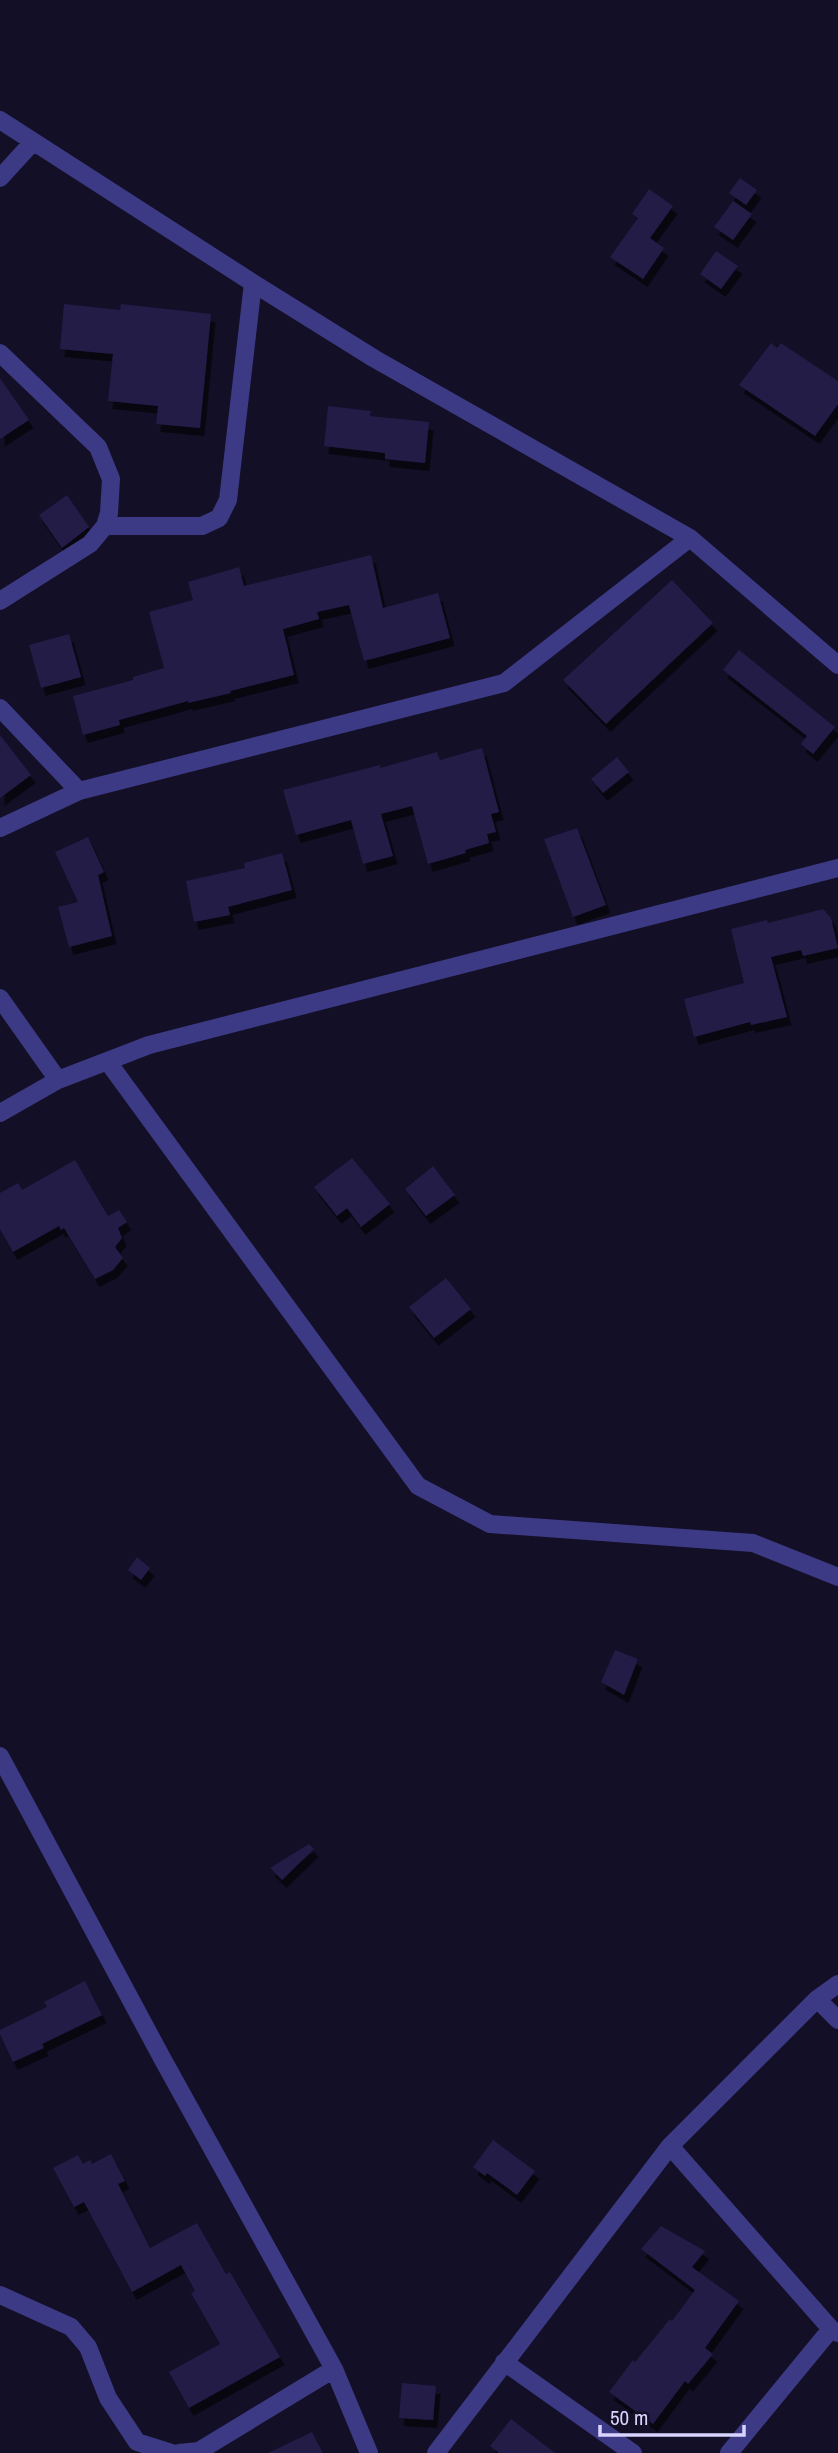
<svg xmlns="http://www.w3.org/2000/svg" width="838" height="2453" viewBox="0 0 838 2453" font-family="'Archivo Narrow',sans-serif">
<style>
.building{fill:#241b47;filter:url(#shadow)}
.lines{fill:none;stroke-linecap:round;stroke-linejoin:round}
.minor{stroke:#3d3a85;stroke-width:18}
</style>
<defs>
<filter id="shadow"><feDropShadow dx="4.5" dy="8" stdDeviation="0" flood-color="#0009"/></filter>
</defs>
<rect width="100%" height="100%" fill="#130f26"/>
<path class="building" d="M740 178 757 190 746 205 729 193Z
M649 189 673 206 650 238 664 248 643 279 610 257 638 218 632 214Z
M733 201 752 214 733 240 714 227Z
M716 251 738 266 721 289 700 274Z
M64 304 120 310 121 304 211 314 200 428 156 424 158 406 108 401 113 354 60 349Z
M771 343 777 348 781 343 838 381V404L815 436 739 385Z
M0 378 29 420 0 439Z
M328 406 371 411 370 416 429 422 425 463 385 459V453L324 446Z
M67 495 89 527 62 548 39 515Z
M371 555 383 608 438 593 450 638 364 661 349 605 317 612 319 619 283 629 294 675 230 691 231 693 188 703V701L119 720 120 725 83 735 73 696 133 680V677L164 668 149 612 193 600 188 582 239 567 244 586Z
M672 580 713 623 606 724 563 680Z
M69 634 81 677 41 688 29 645Z
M739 650 835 727 813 754 801 744 807 736 723 670Z
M0 735 31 775 0 798Z
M482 748 499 812 491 814 496 832 487 834 489 843 465 850 466 853 428 864 412 806 381 814 393 856 363 864 351 820 296 835 283 790 380 765V768L437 752 440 760Z
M617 757 629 772 603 793 591 779Z
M577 828 606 905 573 917 544 839Z
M88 837 104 872 98 875 112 936 69 947 58 907 78 902 55 852Z
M282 853 292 890 228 907 230 915 194 922 186 881 245 868 244 863Z
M823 909 831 918 838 948 803 956 801 950 771 957 787 1017 751 1025 750 1022 694 1037 684 999 744 983 731 929 767 920 768 923Z
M352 1158 390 1204 361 1227 347 1208 337 1216 314 1187Z
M75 1160 108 1216 119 1210 127 1222 118 1228 122 1238 115 1247 123 1258 113 1270 95 1279 64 1228 61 1230 59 1226 13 1252 0 1229V1193L18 1183 22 1190Z
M433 1166 455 1195 426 1216 405 1189Z
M446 1278 471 1309 434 1338 409 1307Z
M137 1557 150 1568 141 1580 128 1570Z
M615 1650 638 1659 624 1695 601 1682Z
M309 1844 314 1849 282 1880 270 1868Z
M85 1981 102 2015 42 2044 44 2048 13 2062 0 2034V2030L47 2007 44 2002Z
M493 2140 535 2171 517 2195 487 2173 485 2176 473 2167Z
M111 2154 125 2181 118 2184 150 2248 197 2223 226 2274 230 2272 280 2357 189 2408 169 2372 220 2344 191 2293 195 2291 181 2265 132 2292 84 2202 74 2207 53 2168 78 2155 83 2164 90 2160 92 2164Z
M661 2226 705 2251 692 2267 739 2301 705 2348 713 2354 688 2384 685 2381 653 2424 609 2392 633 2360 635 2362 670 2319 672 2321 695 2290 641 2249Z
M402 2383 436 2386 433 2420 399 2418Z
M511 2419 555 2453H499L490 2446Z
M312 2432 323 2453H268Z"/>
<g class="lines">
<path class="minor" d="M0 120 253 283 375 359 690 538 838 665
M0 178 32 143
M0 353 98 447 111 479 109 513 105 526 90 544 0 601
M105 526H202L219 518 228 500 253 283
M0 708 79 791
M0 828 79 791 504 683 690 538
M0 998 58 1080
M108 1062 418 1486 490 1524 753 1543 838 1577
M0 1113 58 1080 149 1045 838 868
M0 1756 162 2058 334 2369 369 2453
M817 1999 838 2020
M670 2146 831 2329 838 2333
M0 2295 71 2327 88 2347 108 2398 137 2442 172 2453
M504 2362 633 2453
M179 2453 199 2451 334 2369
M436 2453 670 2146 817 1999 838 1984
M729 2453 831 2329"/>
</g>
<path d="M600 2425v10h144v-10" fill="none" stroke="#d9d4ff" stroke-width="3.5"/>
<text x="610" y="2425" font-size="21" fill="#d9d4ff" stroke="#130f26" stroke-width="5" paint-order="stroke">50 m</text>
</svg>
